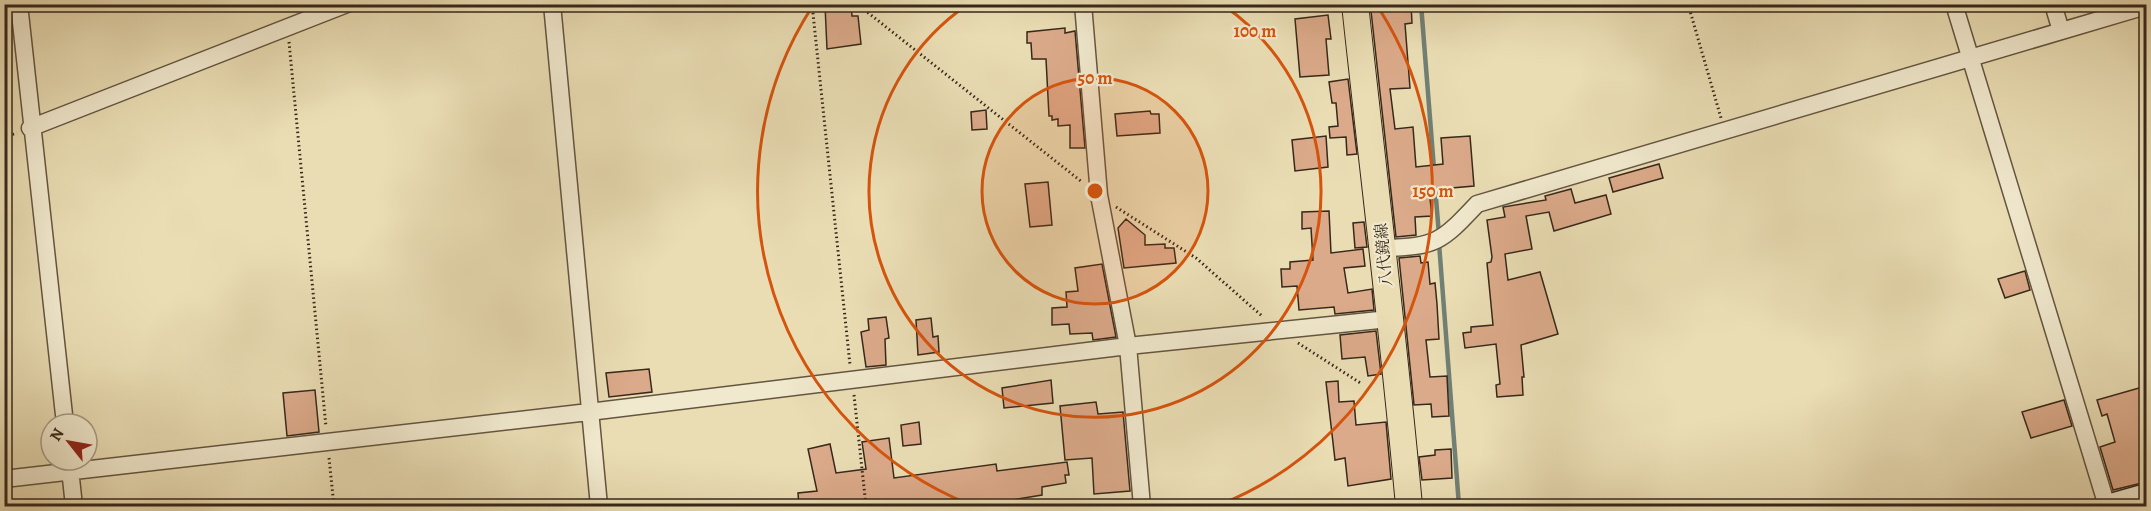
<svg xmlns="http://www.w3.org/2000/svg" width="2151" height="511" viewBox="0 0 2151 511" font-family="Alegreya,'Noto Serif JP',serif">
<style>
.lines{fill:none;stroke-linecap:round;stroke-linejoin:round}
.stream{stroke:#718075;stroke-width:4.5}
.building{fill:#dbaa8a;stroke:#37281a;stroke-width:1.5}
.street-casing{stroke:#645540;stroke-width:19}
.secondary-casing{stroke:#37281a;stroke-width:25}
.primary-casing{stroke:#37281a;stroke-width:28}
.path{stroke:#37281a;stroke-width:3;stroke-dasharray:1.5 3;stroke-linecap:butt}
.street{stroke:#f1e9ce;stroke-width:16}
.secondary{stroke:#f1e9ce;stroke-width:22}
.primary{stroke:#eaddb4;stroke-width:26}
.ring{fill:none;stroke:#d6540d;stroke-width:3}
.labels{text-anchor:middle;stroke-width:4.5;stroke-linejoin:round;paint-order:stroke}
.street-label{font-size:16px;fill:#37281a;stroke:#f1e9ce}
.centre{fill:#d6540d;stroke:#f1e9ce;stroke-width:3}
.ring-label{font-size:18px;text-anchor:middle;font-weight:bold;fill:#d6540d;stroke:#f1e9ce;stroke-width:4.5;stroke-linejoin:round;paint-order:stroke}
</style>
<rect width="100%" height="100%" fill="#eaddb4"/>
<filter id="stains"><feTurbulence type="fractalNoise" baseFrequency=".00333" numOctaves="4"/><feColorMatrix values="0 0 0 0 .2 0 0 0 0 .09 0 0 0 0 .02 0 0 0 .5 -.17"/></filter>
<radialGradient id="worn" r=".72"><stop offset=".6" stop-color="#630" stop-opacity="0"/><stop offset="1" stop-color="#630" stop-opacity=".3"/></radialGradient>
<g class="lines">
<path class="stream" d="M1421 4 1434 169
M1435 186 1439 235
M1439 243 1459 506"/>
</g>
<path class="building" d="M851 4 852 16H858L861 44 827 49 825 5Z
M1395 4H1411L1412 23 1405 24 1410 88 1390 89 1395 129 1413 127 1416 167 1443 164 1441 138 1470 136 1474 186 1429 190 1432 216 1415 217 1416 235 1396 237 1371 11 1395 9Z
M1328 15 1331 39H1326L1329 75 1300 77 1295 19Z
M1065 28V33L1075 31 1085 148H1070V125L1058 126V119L1052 120V116H1049L1046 59H1032L1031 43H1027V32Z
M1348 79 1357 154 1347 155 1346 137 1330 138 1329 127 1338 126 1336 103H1332L1329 82Z
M986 110 987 129 972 130 971 112Z
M1150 111 1151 114H1159L1160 133 1117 136 1115 114Z
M1326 136 1328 167 1295 171 1292 140Z
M1659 164 1663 178 1613 192 1609 178Z
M1048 182 1052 225 1030 227 1025 184Z
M1571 189 1575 203 1606 195 1611 214 1554 231 1549 212 1526 216 1532 249 1505 254 1508 280 1540 272 1558 334 1521 345 1524 377H1522L1523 395 1497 397 1496 385 1500 384 1496 344 1465 348 1463 333 1471 332V327L1493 325 1487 263 1491 262 1492 257 1487 220 1505 217 1503 207 1546 200 1545 196Z
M1329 211 1331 253 1363 249 1365 266 1344 268 1348 293 1372 289 1374 310 1335 314 1334 307 1299 310 1297 286 1282 287 1281 269H1290V262L1313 260 1311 228 1302 229V212Z
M1126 219 1145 235V245L1165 244V248H1174L1176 263 1124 268 1118 228Z
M1364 222 1367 247 1355 248 1353 223Z
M1420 256 1421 263 1428 262 1430 284 1435 283 1437 304 1439 339 1426 340 1430 377 1447 376 1449 416 1432 417 1431 404 1414 405 1399 258Z
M1102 264 1116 337 1093 340 1092 333 1070 334 1069 324 1052 325V308L1067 307 1066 292 1078 291 1075 268Z
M2025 271 2030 290 2005 298 1998 279Z
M886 317 889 338 885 339 886 365 866 367 861 332 869 330 868 319Z
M931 318 933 337 938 336 939 352 918 355 916 320Z
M1376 331 1381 374 1368 376 1365 357 1342 359 1340 335Z
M649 369 652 392 609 397 606 373Z
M1051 380 1053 403 1004 408 1002 388Z
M1338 381 1339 402 1354 401 1356 425 1386 422 1391 479 1348 486 1345 458 1335 460 1326 382Z
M2146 386V403L2142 404 2146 423V482L2113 490 2100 447 2115 442 2107 414 2102 416 2097 400Z
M315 390 319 432 287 436 283 393Z
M2064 400 2072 426 2031 438 2022 412Z
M1096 402 1098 414 1123 412 1130 491 1094 494 1092 458 1065 460 1060 406Z
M919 422 921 444 903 446 901 425Z
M889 438 894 478 996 464 997 471 1067 462 1069 475H1065L1066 483 1042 487V495L969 507H799L798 493 817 491 808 449 830 444 836 473 866 469 862 442Z
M1451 449 1452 478 1422 480 1419 457 1435 455V450Z"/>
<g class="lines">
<defs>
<path id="street" d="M19 4 65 424
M552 4 599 506
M1083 4 1099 195 1128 346 1142 506
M1954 4 2107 506
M2053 4 2061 31
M30 128 347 4
M1384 248C1437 247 1442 241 1477 204L2146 6
M69 460 74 506
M4 479 589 412 1128 346 1389 319"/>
<path id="secondary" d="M2107 506 2146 495"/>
<path id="primary" d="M1355 4C1373 172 1394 339 1409 506"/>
</defs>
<use href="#street" class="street-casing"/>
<use href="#secondary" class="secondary-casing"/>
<use href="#primary" class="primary-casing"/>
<path class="path" d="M812 4 850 365
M857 4 1082 182
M1688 4 1721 118
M289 42 326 427
M4 137 17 133
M1116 207 1196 258 1262 316
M1298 343 1362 384
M854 395 866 506
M329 458 334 506"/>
<use href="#street" class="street"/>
<use href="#secondary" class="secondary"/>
<use href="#primary" class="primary"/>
</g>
<circle cx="1095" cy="191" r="113" fill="#d6540d" fill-opacity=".12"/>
<g class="ring">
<circle cx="1095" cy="191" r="113"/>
<path d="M1223 5A226 226 0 1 1 967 5"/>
<path d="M971 505A338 338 0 0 1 812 7M1378 7A338 338 0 0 1 1219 505"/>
</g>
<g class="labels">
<g class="street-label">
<text transform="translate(1383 255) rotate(-95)" y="6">八代鏡線</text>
</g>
</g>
<circle cx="1095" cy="191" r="9" class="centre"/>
<g class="ring-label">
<text x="1255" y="37">100 m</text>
<text x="1095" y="84">50 m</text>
<text x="1433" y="197">150 m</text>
</g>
<rect width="2151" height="511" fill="none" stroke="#eaddb4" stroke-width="24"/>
<rect x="6" y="6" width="2139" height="499" fill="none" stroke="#37281a" stroke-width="3"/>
<rect x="12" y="12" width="2127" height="487" fill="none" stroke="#37281a" stroke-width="1.5"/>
<g transform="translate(69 442) rotate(301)"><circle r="28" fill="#f1e9ce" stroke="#a79c86" stroke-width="1.5"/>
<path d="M0-4.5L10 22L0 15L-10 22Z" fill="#8f2418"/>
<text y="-9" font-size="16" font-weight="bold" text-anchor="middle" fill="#37281a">N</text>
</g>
<rect width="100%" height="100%" filter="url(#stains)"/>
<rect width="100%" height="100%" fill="url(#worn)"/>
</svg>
